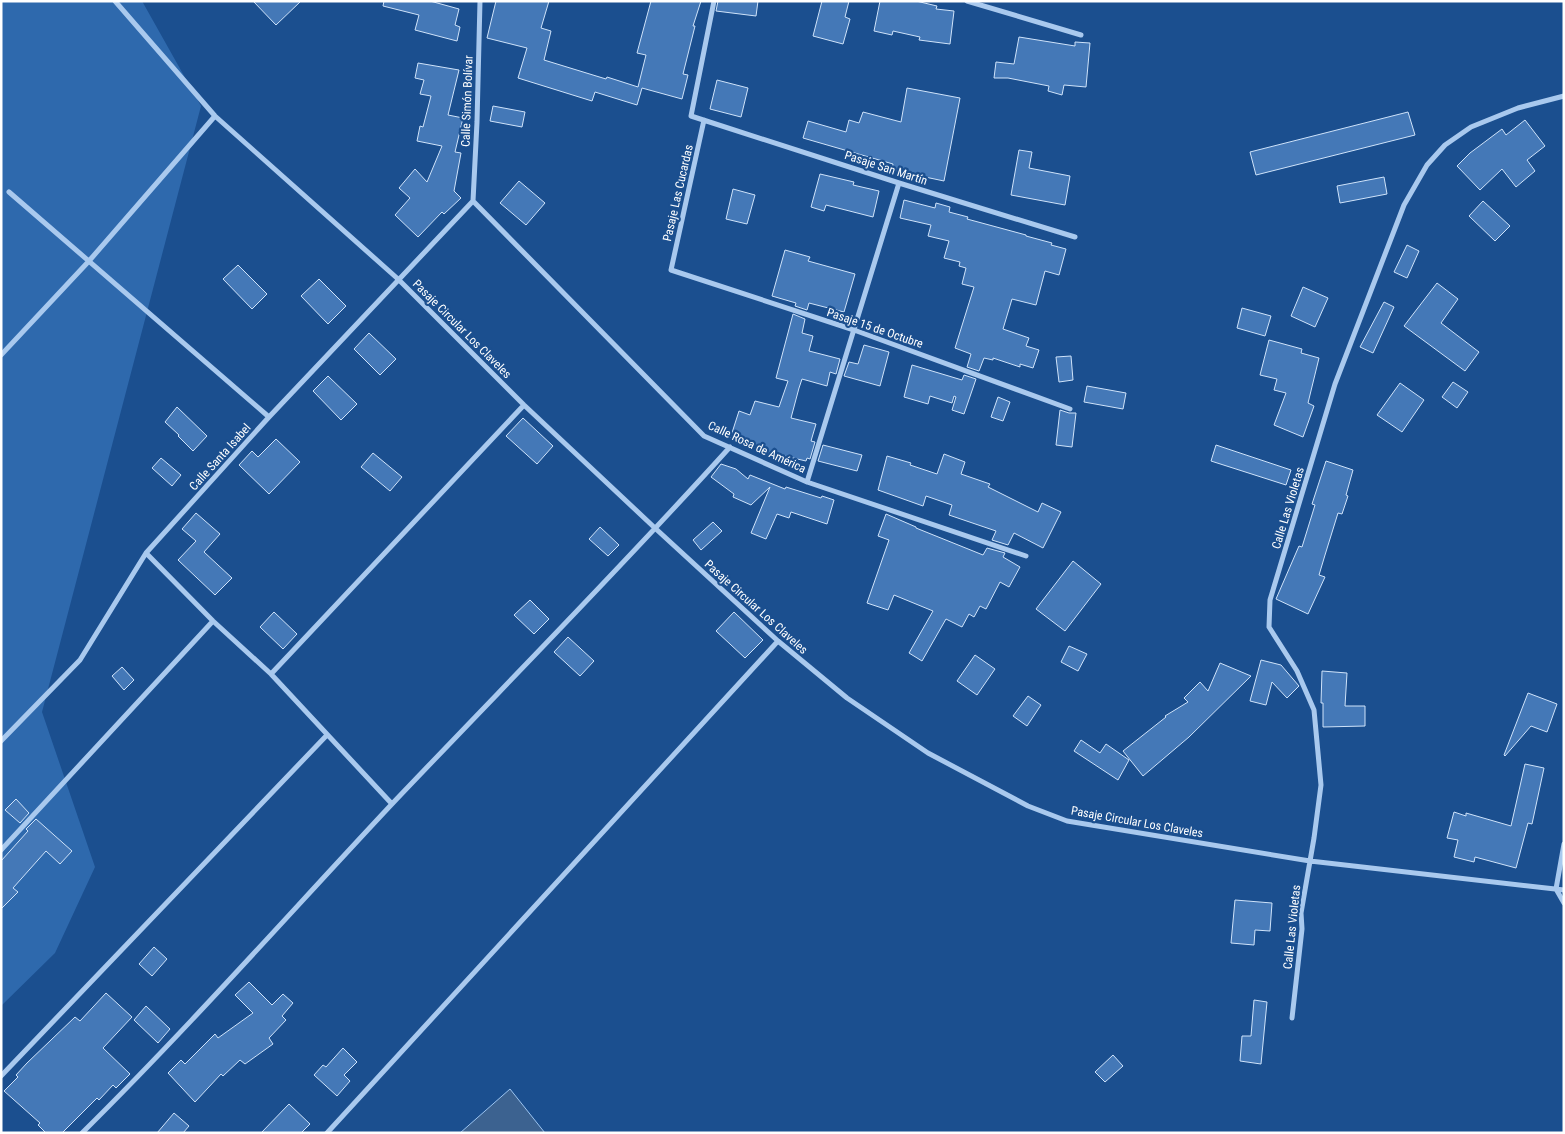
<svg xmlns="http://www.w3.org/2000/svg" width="1565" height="1134" viewBox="0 0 1565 1134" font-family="'Roboto Condensed',sans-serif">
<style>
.green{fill:#2e69ad}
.water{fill:#3c6290;stroke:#9cc4f0}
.building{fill:#4478b7;stroke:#cfe3fa}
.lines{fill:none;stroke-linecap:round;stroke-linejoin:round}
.minor{stroke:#a9c9ee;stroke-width:5}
.labels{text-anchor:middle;stroke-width:4.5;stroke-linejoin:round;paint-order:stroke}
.street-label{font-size:12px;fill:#fff;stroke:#1b4f8f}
</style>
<rect width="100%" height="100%" fill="#1b4f8f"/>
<path class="green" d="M1 1H142L201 106 42 712 95 867 55 953 1 1006Z"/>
<path class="water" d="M510 1089 545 1133H460Z"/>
<path class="building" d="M253 1H301L276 25Z
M384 1H430L459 9 455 25 460 27 457 41 415 30 419 15 383 6Z
M496 1H549L541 28 551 31 544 60 606 79 607 77 638 87 646 55 637 53 651 1H701L693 26H695L683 74 688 75 682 99 642 88 637 105 595 92 592 101 518 78 527 48 487 38Z
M718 1H758L756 16 716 11Z
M822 1H849L845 17 850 19 843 44 813 36Z
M880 1H916L937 6 936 9 954 11 950 44 919 40 920 37 893 31 892 35 874 31Z
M1019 37 1075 46V42L1090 43 1086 87 1064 85 1062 95 1048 91 1049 86 1008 78H994L996 62 1014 64Z
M418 63 459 70 448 115 463 118 455 152 461 153 454 191 461 198 444 214 442 212 418 237 395 215 410 198 399 188 415 169 427 182 442 146 417 141 420 126 423 127 431 96 420 94 424 80 415 78Z
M717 80 748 88 741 117 710 109Z
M907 88 960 98 944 181 892 170 893 164 803 138 808 121 846 132 849 120 859 123 863 112 901 122Z
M493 106 525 112 522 127 490 121Z
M1408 112 1415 135 1256 175 1250 152Z
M1525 120 1545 146 1527 160 1535 171 1516 187 1502 169 1480 190 1457 166 1470 153 1502 129 1506 135Z
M1019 150 1032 152 1029 168 1070 176 1065 205 1011 195Z
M820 174 854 182 853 185 879 191 873 217 826 205 824 211 811 207Z
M1384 177 1387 194 1340 203 1337 186Z
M519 181 545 203 526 225 500 203Z
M733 189 755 195 747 224 726 219Z
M904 200 935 208 936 203 950 207 949 212 968 217 967 219 1026 235V236L1052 243 1051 245 1066 249 1059 275 1045 271 1036 305 1012 299 1003 329 1029 338 1026 346 1039 350 1033 368 1020 364V367L993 358V360L984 358 979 371 967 367 971 354 955 348 974 287 962 284 966 268 959 266 960 262 944 258 949 241 928 236 931 225 900 218Z
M1483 201 1510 226 1495 241 1469 216Z
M1407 245 1419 251 1407 278 1394 272Z
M785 250 810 257 808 261 855 274 844 312 809 303 807 310 795 306 796 303 772 296Z
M238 265 267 294 252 309 223 279Z
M319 279 346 306 328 324 301 296Z
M1437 283 1458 299 1441 323 1479 352 1465 371 1404 326Z
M1303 287 1328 298 1315 327 1291 316Z
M1384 302 1394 307 1373 353 1360 347Z
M1242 308 1271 316 1265 336 1237 328Z
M793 314 805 319 802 333 813 336 809 351 840 359 836 374 830 372 827 386 802 379 799 388 791 418 816 424 811 441 815 442 810 459 807 458 806 461 780 455V457L756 451 757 448 730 439 739 411 750 415 755 401 779 407 788 381 776 378Z
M369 333 396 359 380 375 354 349Z
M1269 340 1302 349 1301 353 1319 358 1308 403 1314 406 1303 437 1274 425 1286 393 1274 390 1277 379 1260 375Z
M864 345 889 352 880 386 844 376 849 362 858 364Z
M1071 356 1073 380 1059 382 1056 357Z
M912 365 962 380 964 375 976 379 964 414 952 410 956 397 954 396 952 403 930 396 928 404 904 397Z
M328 376 357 404 341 420 313 391Z
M1453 382 1468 392 1457 408 1442 397Z
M1400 383 1424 400 1402 432 1377 415Z
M1087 386 1126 393 1123 409 1084 402Z
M998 397 1010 402 1003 421 991 417Z
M177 407 207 436 193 451 178 436 179 435 165 422Z
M1060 410 1069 413H1076L1072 447 1056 445Z
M523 418 553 446 537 464 506 436Z
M276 439 300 462 269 494 239 465 252 451 258 457Z
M823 445 862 455 857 471 818 461Z
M1216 445 1291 470 1286 485 1211 461Z
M373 453 402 477 390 491 361 467Z
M944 454 965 462 961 474 990 484 988 487 1038 512 1042 503 1061 512 1043 548 1014 533 1008 545 992 540 996 531 949 515 952 505 926 496 923 506 878 490 887 456 911 463 910 465 937 474Z
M161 458 181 475 172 486 152 468Z
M1326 461 1353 470 1346 495 1348 496 1342 514 1338 513 1325 555 1319 575 1325 577 1308 614 1276 599 1299 546 1302 547 1315 505 1312 504Z
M721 464 736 469 748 479 750 475 785 489 786 487 821 498 822 496 834 500 827 524 791 512 789 518 777 514 766 539 751 533 770 487 751 505 733 497 734 494 711 477Z
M196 513 220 534 204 552 232 578 215 595 178 560 196 541 182 529Z
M886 514 916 527V528L983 555 987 548 1005 553 1003 557 1020 567 1009 587 1000 582 986 609 980 606 974 617 969 614 962 627 946 619 922 661 909 653 933 611 894 595 888 610 867 603 889 540 878 536Z
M713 522 722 531 701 550 693 540Z
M600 527 619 545 608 556 589 539Z
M1073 561 1101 584 1065 631 1036 609Z
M530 600 549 619 534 634 514 615Z
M274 612 297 634 283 649 260 627Z
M734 612 763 640 745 658 716 631Z
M568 637 594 661 580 676 554 652Z
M1069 646 1087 654 1078 671 1061 662Z
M975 655 995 669 977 695 957 681Z
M1261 660 1281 665 1299 686 1287 698 1272 682 1266 705 1250 701Z
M1220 663 1251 676 1189 737 1143 776 1123 751 1166 717 1165 716 1188 702 1184 698 1200 682 1208 691Z
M122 667 134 680 124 690 112 676Z
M1322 671 1347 673 1345 706H1365V726L1323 727V703H1321Z
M1528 693 1557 704 1547 732 1531 726 1505 756 1504 755Z
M1028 696 1041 705 1027 726 1013 716Z
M1081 740 1100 753 1106 744 1129 760 1118 780 1074 751Z
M1525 764 1544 768 1532 824 1528 823 1516 868 1475 857 1474 862 1454 857 1458 840 1447 838 1454 812 1466 816V813L1511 826Z
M16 799 29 813 20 823 5 810Z
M36 819 72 851 60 864 46 851 13 888 18 892 1 909V861L28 831 26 829Z
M1235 900 1272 903 1270 931 1255 930 1254 945 1231 943Z
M154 947 167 959 152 976 139 964Z
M249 982 272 1005 283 994 293 1003 282 1016 286 1020 269 1038 273 1044 245 1064 240 1060 223 1076 221 1074 195 1102 168 1073 181 1060 185 1064 215 1034 218 1038 253 1013 235 995Z
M106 993 132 1017 103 1048 130 1074 116 1088 113 1085 99 1100 97 1098 62 1133H46L38 1125 40 1123 4 1091 18 1077 16 1075 27 1063 75 1017 80 1021Z
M1254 1000 1267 1002 1261 1064 1240 1061 1242 1036H1251Z
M146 1006 170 1029 158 1043 134 1020Z
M343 1048 357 1062 344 1075 350 1081 337 1096 314 1075 323 1065 326 1067Z
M1113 1055 1123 1066 1105 1082 1095 1072Z
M289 1104 310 1124 301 1133H261Z
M174 1113 189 1126 183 1133H157Z"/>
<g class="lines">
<path class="minor" d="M115 1 215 116 398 279 524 405 656 529 778 641 847 698 928 753 1028 806 1067 821 1310 861 1564 890
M714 1 691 116 899 183 1075 237
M967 1 1081 35
M704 120 671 270 854 330 1070 409
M9 192 269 417
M473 201 704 436 807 482 1026 556
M473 201 477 122 480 1
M1 355 89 261 215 116
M807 482 899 183
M146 553 213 621 271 674 392 804
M271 674 524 405
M1 741 80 660 146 553 269 417 473 201
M1564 844 1556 889 1564 903
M1 850 213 621
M1292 1018 1302 929 1301 913 1314 838 1321 785 1314 710 1297 671 1269 627 1270 600 1335 384 1404 205 1427 165 1445 145 1471 127 1518 108 1564 96
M1 1076 327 735
M82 1133C189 1027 288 915 391 805 504 686 620 569 730 447
M327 1133 778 641"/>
</g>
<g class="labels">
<g class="street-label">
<text transform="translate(467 101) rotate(-88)" y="4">Calle Simón Bolívar</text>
<text transform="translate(886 168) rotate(18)" y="4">Pasaje San Martín</text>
<text transform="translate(678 193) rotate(-77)" y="4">Pasaje Las Cucardas</text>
<text transform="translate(875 328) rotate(19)" y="4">Pasaje 15 de Octubre</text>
<text transform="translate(462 329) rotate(45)" y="4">Pasaje Circular Los Claveles</text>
<text transform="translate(757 447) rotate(25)" y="4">Calle Rosa de América</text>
<text transform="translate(220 457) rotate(-48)" y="4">Calle Santa Isabel</text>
<text transform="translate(1288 508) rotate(-73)" y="4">Calle Las Violetas</text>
<text transform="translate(756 607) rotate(42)" y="4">Pasaje Circular Los Claveles</text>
<text transform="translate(1137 822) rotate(10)" y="4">Pasaje Circular Los Claveles</text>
<text transform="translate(1292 927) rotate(-84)" y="4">Calle Las Violetas</text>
</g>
</g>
<rect width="1565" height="1134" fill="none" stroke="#ffffff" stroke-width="5"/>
</svg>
